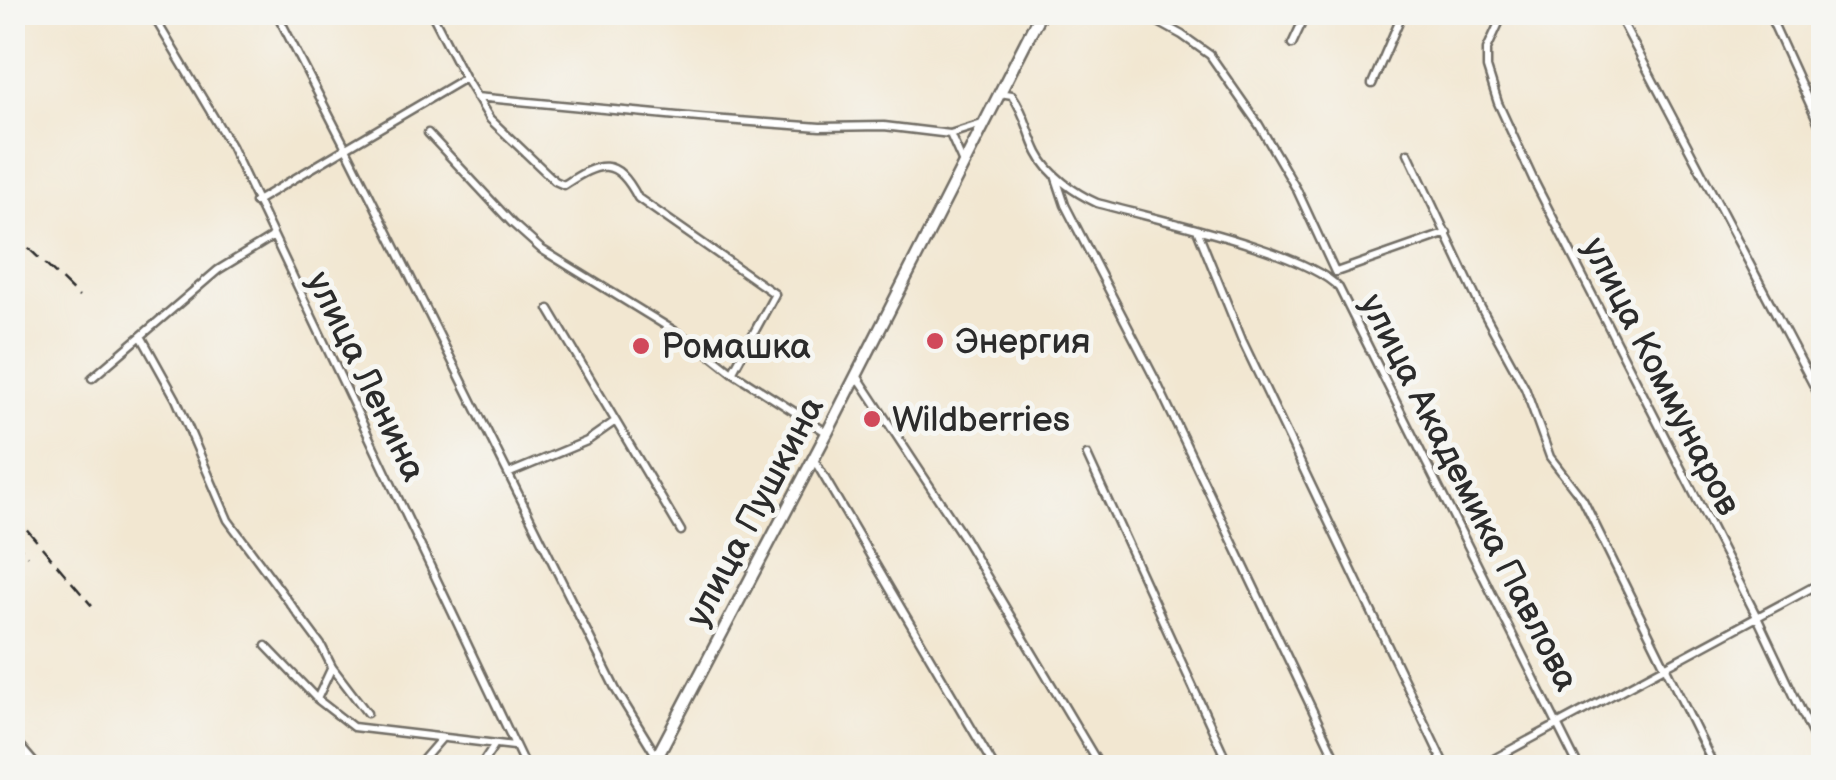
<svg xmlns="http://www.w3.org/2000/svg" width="1836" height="780" viewBox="0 0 1836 780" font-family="'Balsamiq Sans',sans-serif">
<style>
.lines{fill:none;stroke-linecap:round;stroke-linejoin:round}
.minor-casing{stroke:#716d65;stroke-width:11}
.primary-casing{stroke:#716d65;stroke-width:15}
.minor{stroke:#fff;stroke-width:6}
.primary{stroke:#fff;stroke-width:10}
.rail{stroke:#2b2b2b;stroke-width:2.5;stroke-dasharray:15 8;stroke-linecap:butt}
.poi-dot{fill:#d1495b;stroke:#f6f6f2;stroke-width:4}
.labels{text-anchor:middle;stroke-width:10;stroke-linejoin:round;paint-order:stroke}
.poi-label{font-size:35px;fill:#2b2b2b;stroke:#f6f6f2;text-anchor:start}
.street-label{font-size:35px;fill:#2b2b2b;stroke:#f6f6f2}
</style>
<rect width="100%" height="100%" fill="#f6f6f2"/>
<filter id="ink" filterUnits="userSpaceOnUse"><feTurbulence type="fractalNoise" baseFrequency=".01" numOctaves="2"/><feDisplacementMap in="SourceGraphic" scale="20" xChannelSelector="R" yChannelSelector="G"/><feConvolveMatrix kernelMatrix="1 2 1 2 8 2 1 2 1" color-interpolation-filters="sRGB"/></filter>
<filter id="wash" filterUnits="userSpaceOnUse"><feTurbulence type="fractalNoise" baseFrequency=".0048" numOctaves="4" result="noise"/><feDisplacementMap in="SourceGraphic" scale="40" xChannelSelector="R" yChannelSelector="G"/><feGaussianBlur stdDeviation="2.25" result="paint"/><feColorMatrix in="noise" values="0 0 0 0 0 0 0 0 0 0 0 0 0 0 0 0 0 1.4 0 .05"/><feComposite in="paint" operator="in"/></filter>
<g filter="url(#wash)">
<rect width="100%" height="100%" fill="#f2e7d1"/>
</g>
<g filter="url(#ink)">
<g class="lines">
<defs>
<path id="minor" d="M151 12 231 146 526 768
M276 12 346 148 465 78 431 12
M1140 12 1182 35 1210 55 1259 125 1297 190 1335 272
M1504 12 1487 49V68L1498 103 1534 181 1757 617 1824 759
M1617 12 1824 405
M1768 12 1824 135
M1292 44 1307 12
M465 78 490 119 555 181 564 185C599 162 616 155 638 198L775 294 733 371
M1372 84 1403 12
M1000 93 1012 95C1027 117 1027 131 1038 153 1049 175 1075 193 1097 203 1151 218 1306 251 1339 288L1579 768
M476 97 699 118 820 127 884 126 950 134 963 163
M428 133 512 223 541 249 699 346 732 372 826 432
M950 134 982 124
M1408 153 1480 306 1525 388 1550 457 1583 500 1715 768
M1055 175 1065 205 1156 381 1340 768
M255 202 346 148 616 690 664 768
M1198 232 1242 340 1446 768
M1336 272 1447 233
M549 309 681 531
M141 336 176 399 228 520 321 645 332 667 367 713
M856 374 964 538 1101 768
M92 378 218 270 272 237
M1087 455 1230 768
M813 458 995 768
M510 473 587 441 614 422
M266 646 317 699 353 727 514 746
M317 699 332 667
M832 762 836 768
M416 768 442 738
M479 768 495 744
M1477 768 1824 581"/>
<path id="primary" d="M12 740 36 768
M651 768 827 433 1041 12"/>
</defs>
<use href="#minor" class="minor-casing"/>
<use href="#primary" class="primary-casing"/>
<use href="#minor" class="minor"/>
<use href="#primary" class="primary"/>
<path class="rail" d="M12 232 79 297
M12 512 92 606
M12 538 27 556"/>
</g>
</g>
<g class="poi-dot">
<circle cx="935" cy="341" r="10"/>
<circle cx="641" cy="346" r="10"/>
<circle cx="872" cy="419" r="10"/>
</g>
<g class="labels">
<g class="poi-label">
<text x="955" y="353">Энергия</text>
<text x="661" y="358">Ромашка</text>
<text x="892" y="431">Wildberries</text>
</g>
<g class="street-label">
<text transform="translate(367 376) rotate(64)" y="12">улица Ленина</text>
<text transform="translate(1662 376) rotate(63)" y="12">улица Коммунаров</text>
<text transform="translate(1470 492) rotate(63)" y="12">улица Академика Павлова</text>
<text transform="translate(754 511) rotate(-62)" y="12">улица Пушкина</text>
</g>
</g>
<rect width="1836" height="780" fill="none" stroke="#f6f6f2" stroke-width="50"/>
</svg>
